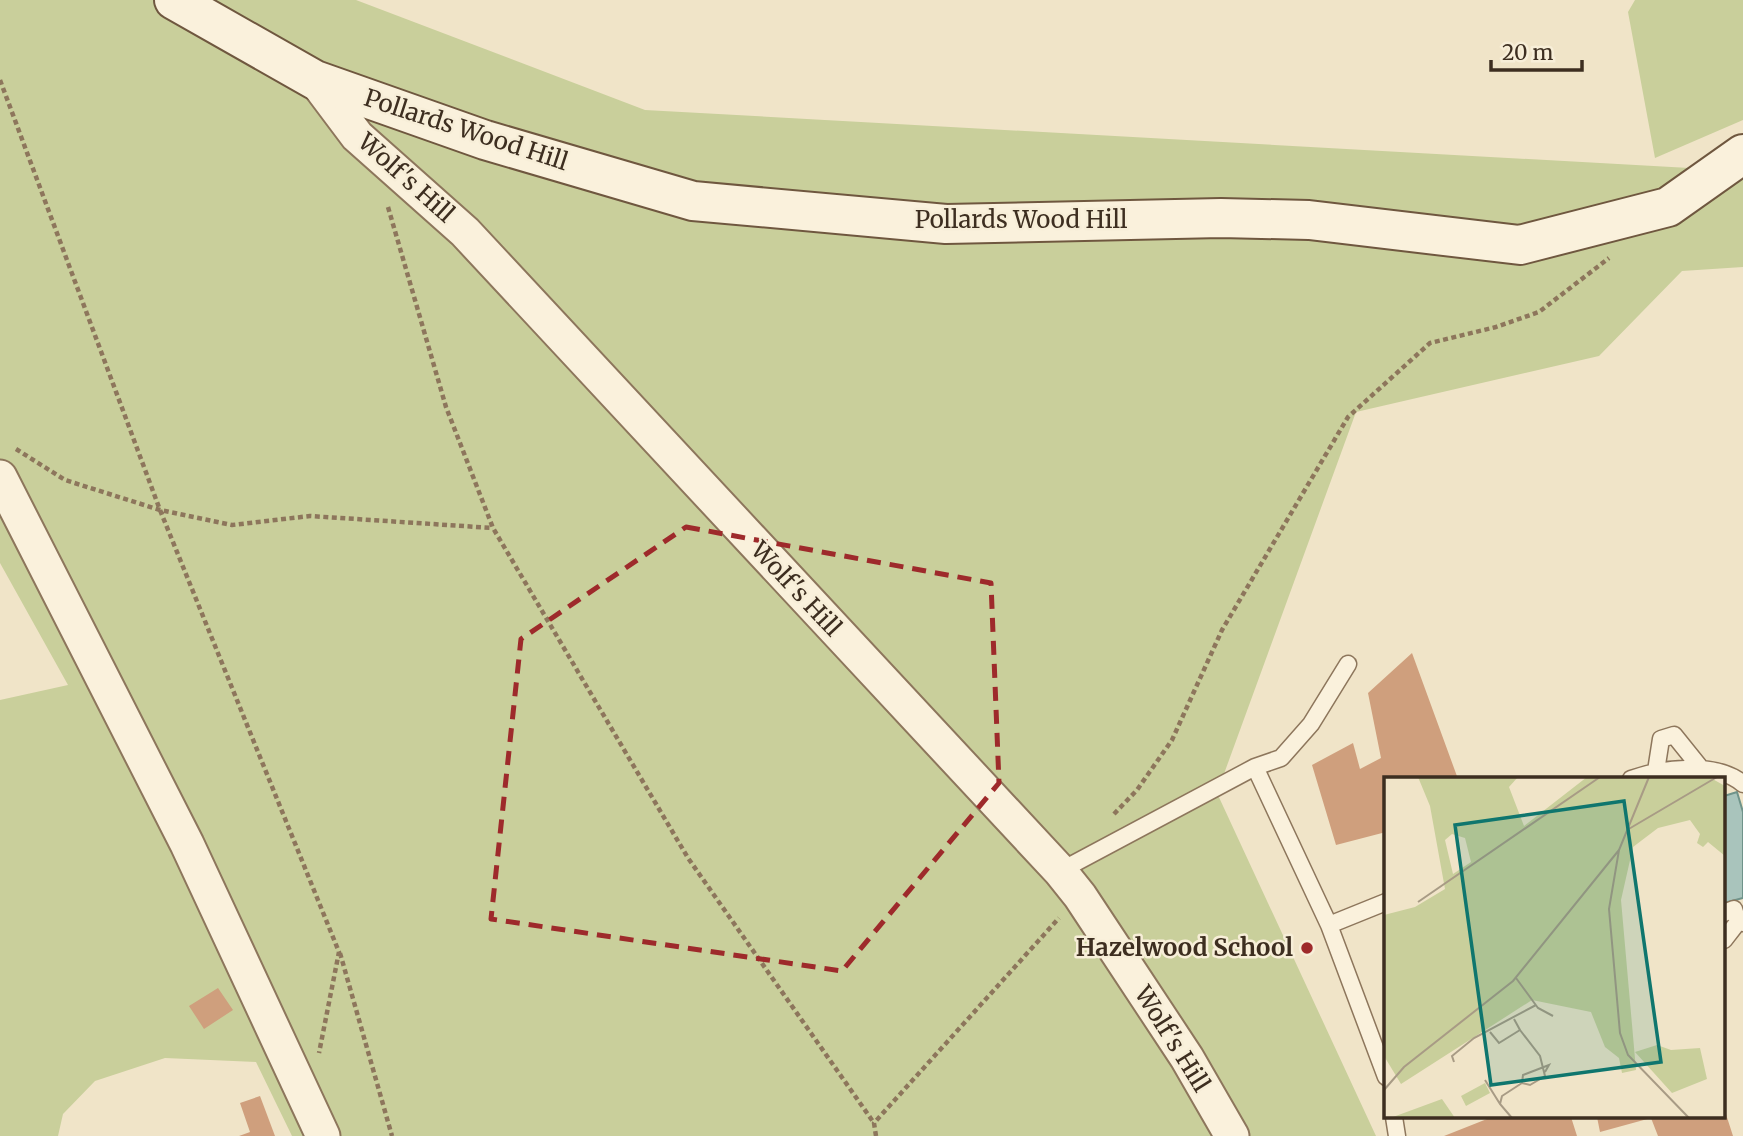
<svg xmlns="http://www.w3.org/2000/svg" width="1743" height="1136" viewBox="0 0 1743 1136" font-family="Merriweather,serif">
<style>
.green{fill:#c9cf9b}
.water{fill:#a9c4bc;stroke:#6f938a;stroke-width:2}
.building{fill:#cf9f7d}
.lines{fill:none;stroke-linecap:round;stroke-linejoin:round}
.lane-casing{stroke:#8d765c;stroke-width:19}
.street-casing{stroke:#8d765c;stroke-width:37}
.secondary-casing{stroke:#6f573f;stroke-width:42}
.path{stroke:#8d765c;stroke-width:4.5;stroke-dasharray:5 3.5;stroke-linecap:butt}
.lane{stroke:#faf1dc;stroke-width:16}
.street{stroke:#faf1dc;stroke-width:33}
.secondary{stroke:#faf1dc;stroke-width:38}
.marked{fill:none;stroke:#9e2a2b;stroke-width:5;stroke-dasharray:14 9;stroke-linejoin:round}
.poi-dot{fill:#9e2a2b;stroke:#f7eed8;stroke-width:2.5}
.labels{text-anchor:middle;stroke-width:5;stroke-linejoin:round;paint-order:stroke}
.street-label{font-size:24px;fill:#3d2e20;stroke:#f7eed8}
.poi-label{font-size:24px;font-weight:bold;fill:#3d2e20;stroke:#f7eed8;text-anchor:end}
.inset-road{fill:none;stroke:#a89b85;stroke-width:2}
.view{fill:#0f766e;fill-opacity:0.15;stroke:#0f766e;stroke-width:3.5}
.inset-edge{fill:none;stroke:#3d2e20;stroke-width:3.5}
</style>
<rect width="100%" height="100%" fill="#f0e4c8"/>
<path class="green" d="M0 0H356L645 110 1743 171V267L1682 271 1599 356 1356 412 1217 793 1376 1136H292L256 1062 165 1058 95 1081 63 1114 58 1136H0V700L68 685 0 563Z
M1635 0H1743V120L1655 158 1628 12Z"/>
<path class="water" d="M1737 792 1743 812V898L1724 903V796Z"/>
<path class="building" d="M1412 653 1458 779H1386V832L1336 845 1312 765 1353 743 1360 769 1381 758 1368 693Z
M218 988 233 1010 204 1029 189 1006Z
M260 1096 275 1136H239L250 1132 240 1103Z
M1724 1108 1733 1136H1658L1651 1118 1600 1132 1597 1117H1724Z
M1492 1117H1571L1577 1136H1444Z"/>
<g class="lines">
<defs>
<path id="lane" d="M1255 767 1329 925 1386 1077
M1631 779C1662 768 1717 761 1743 784
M1659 779 1656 771 1661 739 1674 735 1703 771
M1060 871 1255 767 1281 758 1311 724 1348 664
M1724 913 1734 909 1738 922 1743 923
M1329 925 1386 902
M1724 940 1738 922
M1394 1117 1397 1136"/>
<path id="street" d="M315 80 357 136 465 232 1060 871 1080 896 1187 1058 1232 1136
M0 477 187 844 323 1136"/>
<path id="secondary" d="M174 0 315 80 485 140 693 201 946 224 1221 218 1309 220 1520 245 1668 207 1743 154"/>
</defs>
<use href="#lane" class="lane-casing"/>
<use href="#street" class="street-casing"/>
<use href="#secondary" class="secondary-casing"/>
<path class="path" d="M0 80 160 510 339 952 319 1053
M388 207 446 407 493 528 688 858 874 1123
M16 449 65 480 160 510 232 525 310 516 493 528
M1114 814 1137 790 1172 740 1222 630 1348 417 1430 343 1496 327 1539 312 1609 258
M340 953 392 1136
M876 1136 874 1123 1059 918"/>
<use href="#lane" class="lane"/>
<use href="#street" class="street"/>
<use href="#secondary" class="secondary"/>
</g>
<path class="marked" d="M686 527 991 583 999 783 842 971 491 919 521 639Z"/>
<circle class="poi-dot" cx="1307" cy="948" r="7"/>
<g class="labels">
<g class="street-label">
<text transform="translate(466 130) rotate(18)" y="8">Pollards Wood Hill</text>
<text transform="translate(406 178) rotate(42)" y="8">Wolf's Hill</text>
<text x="1021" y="228">Pollards Wood Hill</text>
<text transform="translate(796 589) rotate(47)" y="8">Wolf's Hill</text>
<text transform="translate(1172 1039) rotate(58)" y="8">Wolf's Hill</text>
</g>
<g class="poi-label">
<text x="1293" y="956">Hazelwood School</text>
</g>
</g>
<g transform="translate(1384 777)">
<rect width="341" height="341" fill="#f0e4c8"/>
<path d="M34 0H134L125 10 140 49 203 0H325L341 9V79L324 65 319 70 313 66 316 57 306 43 274 51 249 70 237 123 252 293 238 296 235 281 221 270 207 235 148 223 17 307 0 279V138L31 130 61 112 46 29ZM68 57 81 61 87 85 69 97 61 63ZM273 268 287 273 316 271 323 302 288 316 251 275ZM101 306 106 316 82 329 77 319ZM58 322 71 341H4L9 340Z" fill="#c9cf9b" fill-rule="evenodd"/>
<path class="inset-road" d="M265 0 235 73 225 132 236 256 244 278 305 341M243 53 333 0M34 125 216 0M132 201 154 231 169 239M106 255 115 266 136 253 130 242M70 285 68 279 90 261 152 228M101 303 116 327M138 306 139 298 165 288 161 295M0 313 20 290 129 204 235 73M128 341 116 327 118 319 138 306 146 308 161 299 156 279 136 253"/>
<path class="view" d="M240 24 277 285 107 308 71 48Z"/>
<rect width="341" height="341" class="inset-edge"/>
</g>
<path d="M1491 60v10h91v-10" fill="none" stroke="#3d2e20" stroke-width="3.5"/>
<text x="1502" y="60" font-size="21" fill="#3d2e20" stroke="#f7eed8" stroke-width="5" paint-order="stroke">20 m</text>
</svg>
